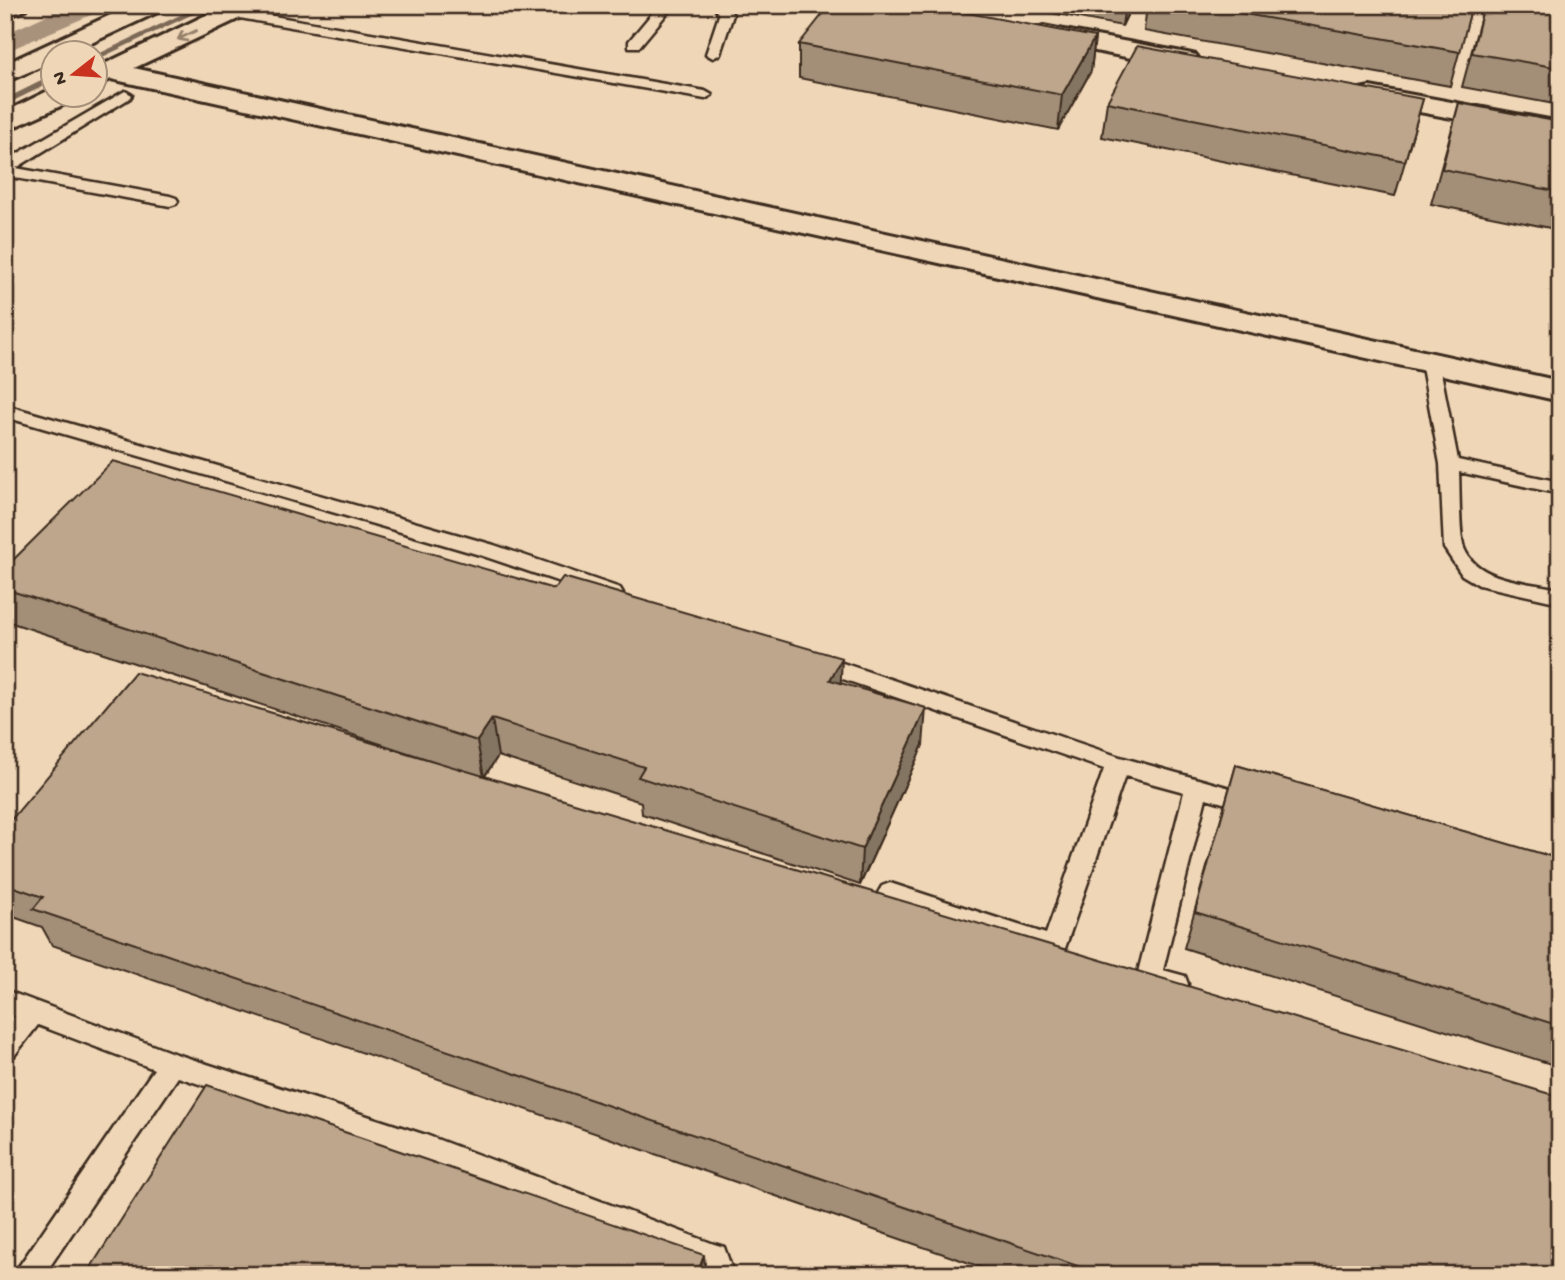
<svg xmlns="http://www.w3.org/2000/svg" width="1565" height="1280" viewBox="0 0 1565 1280" font-family="'Gochi Hand',sans-serif">
<style>
.lines{fill:none;stroke-linecap:round;stroke-linejoin:round}
.stream{fill:#7c6856;fill-rule:evenodd}
.canal{fill:#a8927b;fill-rule:evenodd}
.service-casing{stroke:#3b2a1e;stroke-width:5}
.minor-casing{stroke:#3b2a1e;stroke-width:6}
.secondary-casing{stroke:#3b2a1e;stroke-width:6}
.trunk-casing{stroke:#3b2a1e;stroke-width:6}
.service{fill:#efd6b7;fill-rule:evenodd}
.minor{fill:#efd6b7;fill-rule:evenodd}
.secondary{fill:#efd6b7;fill-rule:evenodd}
.trunk{fill:#efd6b7;fill-rule:evenodd}
.wall{fill:#a38f78;stroke:#3b2a1e;stroke-width:2}
.shaded-wall{fill:#847462;stroke:#3b2a1e;stroke-width:2}
.building{fill:#bda68c;stroke:#3b2a1e;stroke-width:2}
.oneway{stroke:#95806a}
</style>
<rect width="100%" height="100%" fill="#efd6b7"/>
<filter id="ink" filterUnits="userSpaceOnUse"><feTurbulence type="fractalNoise" baseFrequency=".0143" numOctaves="2"/><feDisplacementMap in="SourceGraphic" scale="14" xChannelSelector="R" yChannelSelector="G"/><feConvolveMatrix kernelMatrix="1 2 1 2 8 2 1 2 1" color-interpolation-filters="sRGB"/></filter>
<g filter="url(#ink)">
<g class="lines">
<path class="stream" d="M201 5H212L94 61V56Z
M49 77H52V82L5 105V99Z"/>
<path class="canal" d="M69 5H104L100 11 5 52V34Z"/>
<defs>
<path id="service" d="M659 5H674L639 47H629V41Z
M713 5H727L733 15 720 54 713 58 706 54 719 15Z
M233 9 705 91 712 95 705 99 228 16V10Z
M125 91 132 95 130 98 16 168 170 196 176 198 178 201 176 204 170 206 5 176V161Z
M1430 357 1439 362 1458 460 1560 482V494L1459 472C1460 490 1459 534 1464 548 1477 582 1530 582 1560 589V603L1479 585 1462 575 1444 548 1440 464 1421 362Z
M5 405 494 545 620 588 623 593 620 598 613 600 480 555 5 417Z
M816 654 1120 757 1262 797 1265 803 1262 809 1254 812 1206 798 1163 970 1185 976 1188 984 1185 992C1171 997 1154 988 1140 983L1137 976 1184 792 1125 776 1063 954 1054 957 882 900 878 893 882 886 890 883 1046 934 1104 769 808 667 805 662 808 657Z
M5 990 173 1053 426 1135 714 1244 724 1247 734 1275H706L703 1266 425 1159 178 1077 44 1275H13L154 1069 38 1025 14 1056 5 1059V1028L15 1016 5 1012Z"/>
<path id="minor" d="M1043 26 1187 53 1196 55 1200 61 1196 67 1187 69 1034 39 1030 34 1034 29Z
M111 63 1560 381V401L102 77 98 71 102 65Z
M1370 87 1560 122V138L1360 101 1356 95 1360 89Z"/>
<path id="secondary" d="M227 5H260L257 10 94 87V69Z
M52 89V94H77L74 100 5 131V112Z"/>
<path id="trunk" d="M5 5H28L25 10 5 18Z
M132 5H165L162 10 72 52H52V62L5 82V64Z"/>
</defs>
<use href="#service" class="service-casing"/>
<use href="#minor" class="minor-casing"/>
<use href="#secondary" class="secondary-casing"/>
<use href="#trunk" class="trunk-casing"/>
<use href="#service" class="service"/>
<use href="#minor" class="minor"/>
<use href="#secondary" class="secondary"/>
<use href="#trunk" class="trunk"/>
</g>
<path class="wall" d="M1008 5H1132L1122 26Z
M1147 5H1472L1450 86 1144 31Z
M1484 5 1560 10V105L1462 87Z
M1095 37 1091 71 1058 130 799 78V44Z
M1423 99 1395 196 1102 137 1107 102Z
M1459 103 1560 122V230L1431 204Z
M5 568 841 683 923 745 860 885 642 814 641 802 498 756 485 776 1560 1275H1004L52 945 42 927 5 914V827L445 765 6 621Z
M1236 765 1560 859V1067L1184 948Z"/>
<path class="shaded-wall" d="M1125 5H1132L1122 26Z
M1095 37 1091 71 1058 130 1062 95Z
M842 658 840 695 830 680Z
M926 708 923 745 860 885 862 849Z
M492 719 498 756 484 777 477 741Z
M704 1255 706 1275H697Z"/>
<path class="building" d="M830 5H926L1095 37 1062 95 799 44Z
M1194 5H1472L1460 52Z
M1484 5H1531L1560 10V68L1472 53Z
M1137 46 1423 99 1405 161 1107 102Z
M1459 103 1560 122V192L1442 169Z
M113 461 554 589 563 577 842 658 830 680 926 708 862 849 638 777 644 767 492 719 477 741 5 589V568Z
M135 672 1560 1097V1275H1104L33 909 43 897 5 884V827Z
M1236 765 1560 859V1026L1195 912Z
M207 1085 704 1255 697 1275H86Z"/>
<defs><path id="oneway-shaft" d="M-6 0H5M1.5-3L5.5 0L1.5 3" fill="none" stroke-width="1.6" stroke-linecap="round" stroke-linejoin="round" transform="scale(1.75)"/></defs>
<use class="oneway" href="#oneway-shaft" transform="translate(187 35) rotate(154)"/>
</g>
<rect width="1565" height="1280" fill="none" stroke="#efd6b7" stroke-width="28"/>
<rect x="14" y="14" width="1537" height="1252" fill="none" stroke="#3b2a1e" stroke-width="2.5" filter="url(#ink)"/>
<g transform="translate(74 74) rotate(253)"><circle r="33" fill="#efd6b7" stroke="#a7917a" stroke-width="2"/>
<path d="M0-5L12 26L0 18L-12 26Z" fill="#c8321e"/>
<text y="-10" font-size="19" font-weight="bold" text-anchor="middle" fill="#3b2a1e">N</text>
</g>
</svg>
